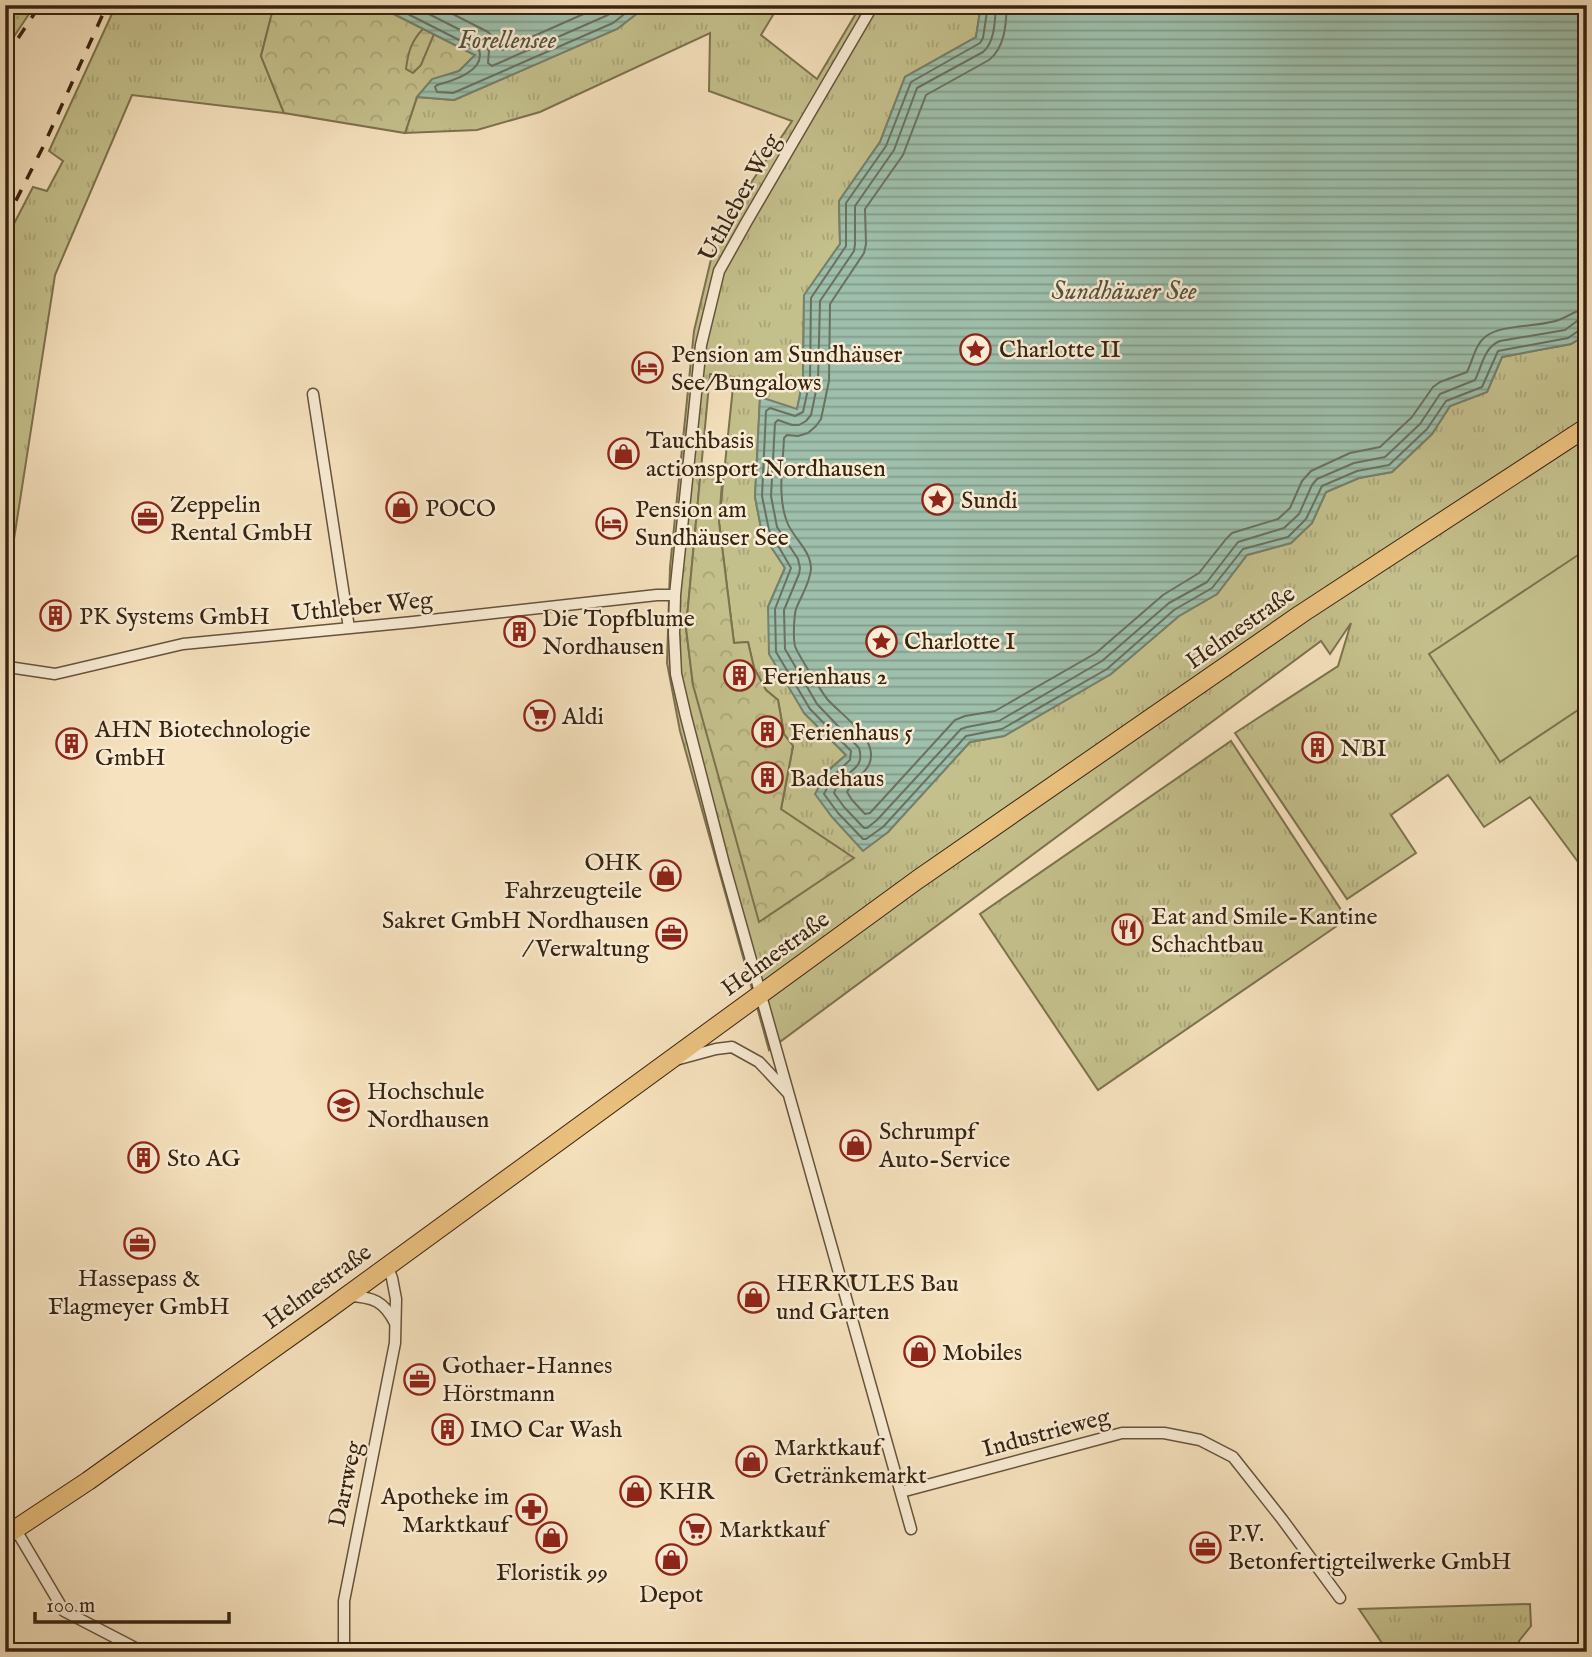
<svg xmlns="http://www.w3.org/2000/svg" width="1592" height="1657" viewBox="0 0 1592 1657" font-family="'IM FELL English',serif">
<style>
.grass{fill:url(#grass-tufts);stroke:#7d724e;stroke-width:2;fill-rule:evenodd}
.forest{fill:url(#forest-crowns);stroke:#7d724e;stroke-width:2}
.wetland{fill:url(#wetland-marsh);stroke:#7d724e;stroke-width:2}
.garden{fill:url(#garden-dots);stroke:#7d724e;stroke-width:2}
.pitch{fill:#c4c08c;stroke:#7d724e;stroke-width:2}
.water{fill:url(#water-rules);stroke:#74816d;stroke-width:2}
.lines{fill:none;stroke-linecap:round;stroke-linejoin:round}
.shore{stroke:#6a715e;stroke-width:2}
.minor-casing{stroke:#66533c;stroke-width:13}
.primary-casing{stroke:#362310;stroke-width:20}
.minor{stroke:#f9ecd5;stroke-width:10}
.primary{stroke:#ebc17f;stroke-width:18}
.rail{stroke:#362310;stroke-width:3.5;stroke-dasharray:12 12;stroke-linecap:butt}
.labels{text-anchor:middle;stroke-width:5;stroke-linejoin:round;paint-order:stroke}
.street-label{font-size:24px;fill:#362310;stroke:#f9ecd5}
.poi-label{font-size:24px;fill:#362310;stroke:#f9ecd5;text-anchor:start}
.water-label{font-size:26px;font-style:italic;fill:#55523e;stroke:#f9ecd5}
</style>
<defs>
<pattern id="grass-tufts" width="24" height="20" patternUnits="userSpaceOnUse" patternTransform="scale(1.75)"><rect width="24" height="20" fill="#c4c08c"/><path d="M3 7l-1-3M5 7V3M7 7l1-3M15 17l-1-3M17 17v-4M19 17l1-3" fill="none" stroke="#a9a578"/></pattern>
<pattern id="forest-crowns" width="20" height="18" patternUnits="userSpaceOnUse" patternTransform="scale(1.75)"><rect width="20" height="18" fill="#c4c08c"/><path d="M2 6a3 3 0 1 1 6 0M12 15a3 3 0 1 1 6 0" fill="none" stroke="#a9a578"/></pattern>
<pattern id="wetland-marsh" width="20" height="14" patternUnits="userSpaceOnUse" patternTransform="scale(1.75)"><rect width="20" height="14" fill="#c4c08c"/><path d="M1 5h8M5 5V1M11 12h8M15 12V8" fill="none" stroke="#a9a578"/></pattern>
<pattern id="garden-dots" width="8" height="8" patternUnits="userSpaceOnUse" patternTransform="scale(1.75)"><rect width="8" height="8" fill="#c4c08c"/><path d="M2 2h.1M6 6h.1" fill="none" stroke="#a9a578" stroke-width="1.8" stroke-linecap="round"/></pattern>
<pattern id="water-rules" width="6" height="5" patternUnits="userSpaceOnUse" patternTransform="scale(1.75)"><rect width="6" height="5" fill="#9ebfab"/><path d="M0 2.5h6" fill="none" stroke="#829b8a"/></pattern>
</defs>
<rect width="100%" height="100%" fill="#f6e2be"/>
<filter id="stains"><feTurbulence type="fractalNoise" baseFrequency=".00286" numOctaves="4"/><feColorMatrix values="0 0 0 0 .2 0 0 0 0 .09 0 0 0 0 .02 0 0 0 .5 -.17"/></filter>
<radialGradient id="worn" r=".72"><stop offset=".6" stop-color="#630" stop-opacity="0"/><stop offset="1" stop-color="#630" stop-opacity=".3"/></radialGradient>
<path class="grass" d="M116 5H274L261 56 284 113 132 95 55 275 5 597V241L33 187 47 191 63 161 49 151Z
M648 5H779L761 35 817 79 861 5H981L976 37 905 77 880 142 839 201 840 244 804 296 803 380 797 410 760 398 755 497 762 533 785 568 768 607 804 713 846 755 827 771 863 850 888 832 970 742 1004 736 1111 674 1179 616 1217 594 1247 555 1291 543 1312 523 1326 492 1359 478 1392 472 1432 434 1450 406 1487 392 1502 357 1571 344 1587 334V464L1585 465 1587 468V874L1530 797 1484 827 1448 775 1391 815 1416 853 1347 899 1235 733 1338 666 1351 623 1330 654 1321 641 769 1050 680 731 667 663 670 567 694 331 717 234 792 121 709 91 710 33 540 112 477 130 405 133 417 97 454 100 617 29ZM710 374 734 377 719 522 734 643 748 642 754 668 766 690 778 700 784 734 793 746 781 809 693 685 686 628Z
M1231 741 1347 919 1098 1090 980 914Z
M1530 1604 1531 1626 1519 1641V1652H1388L1359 1609Z"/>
<path class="forest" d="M274 5H376L475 55 459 71 432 80 417 97 405 133 284 113 261 56Z
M701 468 723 470 719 522 734 643 748 642 754 668 766 690 778 700 784 734 793 746 781 809 854 858 759 922 693 685 686 628Z"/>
<path class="wetland" d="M423 29 434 34 421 65 413 73 406 69C408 53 411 41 423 29Z"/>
<path class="garden" d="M5 5H35L5 50Z"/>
<path class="pitch" d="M1587 549V704L1500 762 1429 654Z"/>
<path class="water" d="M376 5H648L617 29 454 100 417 97 432 79 459 71 475 55Z
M981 5H1587V334L1571 344 1502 357 1487 392 1450 406 1432 434 1392 472 1359 478 1326 492 1312 523 1291 543 1247 555 1217 594 1179 616 1111 674 1004 736 970 742 888 832 863 851 832 817 815 794 828 771 846 755 804 713 769 654 768 607 785 568 762 533 755 497 760 397 797 409 803 380 804 295 840 244 839 201 880 142 905 77 976 37Z"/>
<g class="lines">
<path class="shore" d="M390 5 479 50C486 71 452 81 437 85L435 87 437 92 453 93 613 23 636 5
M411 5 482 41 489 51 488 63 492 66 608 15 622 5
M435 5 488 32C494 37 497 47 502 50L604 5
M988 5 983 38 980 43 911 82 886 146 846 203V246L811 298 810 380 803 412 795 416 770 408 766 411 762 496 769 530 791 568 775 609 776 652 810 709 851 751 850 760 833 776 824 794 838 813 863 839H866L883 827 966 736 1002 729 1107 669 1174 610 1212 588 1243 549 1288 537 1306 519 1322 486 1357 471 1389 465 1427 429 1446 401 1482 387 1498 351 1568 338 1581 329H1587
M996 5C995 20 995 42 983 52L917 88 894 150 855 206V244L854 251 820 301 818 381 811 415 806 421 799 425H792L778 420 775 423 771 496 777 527 798 559 800 568 799 574 784 610 785 649 817 704 859 748C865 768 850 769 840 782 838 784 835 790 834 793L844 807 864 828H867L877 820 961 729 967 727 999 721 1102 661 1169 603 1207 582 1238 542 1284 528 1299 514 1312 485 1317 479 1354 463 1385 457 1420 424 1440 394 1475 380C1482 366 1484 347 1500 341L1565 330 1577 321 1587 320
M1007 5C1006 24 1005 48 989 60L926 95 903 155 865 209 866 244 864 253 830 304 829 381 821 419 816 426 808 433 798 436 787 435 784 438C783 465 777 496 787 522 793 538 811 550 811 569 810 583 801 596 796 609 794 616 793 638 795 646 797 653 823 694 828 700 840 713 866 732 870 748 876 770 855 776 847 792L852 800 865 814 870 813 955 720 965 716 995 711 1096 653 1163 595 1199 573 1226 539 1232 533 1278 519 1290 508 1302 481 1311 471 1350 453 1380 447 1412 417 1433 387 1440 382 1467 372C1473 360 1475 345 1485 337 1502 323 1541 328 1561 319 1571 315 1575 310 1587 309"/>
<defs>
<path id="minor" d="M873 5 747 221 719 271 701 345 675 595 674 633 676 674 686 717 724 864 911 1529
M313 394 349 628
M15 668 55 674 183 644 413 622 657 595H675
M679 1059 716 1049 732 1047 759 1062 788 1093
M349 1296C373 1297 384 1301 395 1323
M901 1492 1122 1433H1164L1200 1440 1233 1457 1282 1519 1340 1598
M16 1530 64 1611 143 1652
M344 1652V1601L395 1343 396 1299 392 1278 387 1265"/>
<path id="primary" d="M5 1536 88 1481 322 1314 917 880 1301 614 1587 427"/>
</defs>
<use href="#minor" class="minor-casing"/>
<use href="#primary" class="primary-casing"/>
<use href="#minor" class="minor"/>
<use href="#primary" class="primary"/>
<path class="rail" d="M5 58 40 5
M5 222 43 147 107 5"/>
</g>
<defs>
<symbol id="sight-ring" viewBox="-11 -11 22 22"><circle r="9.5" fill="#f9ecd5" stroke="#8f2418" stroke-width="1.5"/><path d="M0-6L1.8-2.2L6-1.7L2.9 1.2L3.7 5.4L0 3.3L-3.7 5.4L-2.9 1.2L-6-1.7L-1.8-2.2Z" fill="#8f2418"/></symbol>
<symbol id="hotel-ring" viewBox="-11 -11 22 22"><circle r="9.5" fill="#f9ecd5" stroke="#8f2418" stroke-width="1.5"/><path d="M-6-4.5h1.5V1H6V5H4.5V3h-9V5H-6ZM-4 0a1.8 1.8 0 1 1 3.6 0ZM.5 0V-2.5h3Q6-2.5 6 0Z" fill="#8f2418"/></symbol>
<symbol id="shop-ring" viewBox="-11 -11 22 22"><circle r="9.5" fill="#f9ecd5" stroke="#8f2418" stroke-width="1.5"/><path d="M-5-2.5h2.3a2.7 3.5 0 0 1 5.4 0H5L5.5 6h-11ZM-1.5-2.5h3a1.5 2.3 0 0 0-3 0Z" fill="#8f2418"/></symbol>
<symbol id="office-ring" viewBox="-11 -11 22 22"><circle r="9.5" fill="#f9ecd5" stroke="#8f2418" stroke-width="1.5"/><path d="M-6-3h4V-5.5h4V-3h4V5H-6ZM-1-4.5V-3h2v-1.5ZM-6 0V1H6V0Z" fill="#8f2418"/></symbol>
<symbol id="building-ring" viewBox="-11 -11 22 22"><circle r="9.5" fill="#f9ecd5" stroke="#8f2418" stroke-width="1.5"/><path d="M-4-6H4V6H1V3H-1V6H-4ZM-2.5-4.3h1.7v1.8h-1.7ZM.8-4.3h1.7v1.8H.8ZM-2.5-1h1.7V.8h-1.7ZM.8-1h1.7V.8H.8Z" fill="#8f2418"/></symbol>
<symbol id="supermarket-ring" viewBox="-11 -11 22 22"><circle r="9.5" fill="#f9ecd5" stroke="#8f2418" stroke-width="1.5"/><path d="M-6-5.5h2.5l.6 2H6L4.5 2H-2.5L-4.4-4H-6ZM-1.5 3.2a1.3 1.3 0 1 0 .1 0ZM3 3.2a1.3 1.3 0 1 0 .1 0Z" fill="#8f2418"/></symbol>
<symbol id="restaurant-ring" viewBox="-11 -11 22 22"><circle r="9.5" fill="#f9ecd5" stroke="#8f2418" stroke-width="1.5"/><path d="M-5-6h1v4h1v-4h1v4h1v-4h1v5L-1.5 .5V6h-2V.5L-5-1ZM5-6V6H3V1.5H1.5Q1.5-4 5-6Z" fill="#8f2418"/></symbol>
<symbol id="university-ring" viewBox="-11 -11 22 22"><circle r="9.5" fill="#f9ecd5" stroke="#8f2418" stroke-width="1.5"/><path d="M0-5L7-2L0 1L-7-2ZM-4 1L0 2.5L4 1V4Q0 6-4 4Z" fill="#8f2418"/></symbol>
<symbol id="pharmacy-ring" viewBox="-11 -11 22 22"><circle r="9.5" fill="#f9ecd5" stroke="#8f2418" stroke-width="1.5"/><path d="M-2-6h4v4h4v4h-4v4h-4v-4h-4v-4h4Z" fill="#8f2418"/></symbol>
</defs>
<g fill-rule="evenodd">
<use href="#sight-ring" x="958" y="332" width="35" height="35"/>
<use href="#hotel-ring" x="630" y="350" width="35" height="35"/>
<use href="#shop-ring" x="606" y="436" width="35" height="35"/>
<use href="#sight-ring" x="920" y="482" width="35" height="35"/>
<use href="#shop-ring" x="384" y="490" width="35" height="35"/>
<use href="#office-ring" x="130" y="500" width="35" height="35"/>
<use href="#hotel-ring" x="594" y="506" width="35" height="35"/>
<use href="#building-ring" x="38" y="598" width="35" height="35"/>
<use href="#building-ring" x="502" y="614" width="35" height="35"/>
<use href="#sight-ring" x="864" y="624" width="35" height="35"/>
<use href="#building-ring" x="722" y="658" width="35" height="35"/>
<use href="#supermarket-ring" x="522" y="698" width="35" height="35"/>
<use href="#building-ring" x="750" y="714" width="35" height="35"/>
<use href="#building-ring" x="54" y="726" width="35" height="35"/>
<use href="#building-ring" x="1300" y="730" width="35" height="35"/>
<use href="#building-ring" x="750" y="760" width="35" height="35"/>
<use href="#shop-ring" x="648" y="858" width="35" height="35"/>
<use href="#restaurant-ring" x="1110" y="912" width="35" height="35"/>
<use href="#office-ring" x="654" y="916" width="35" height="35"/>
<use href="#university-ring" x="326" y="1088" width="35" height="35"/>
<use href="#shop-ring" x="838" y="1128" width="35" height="35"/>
<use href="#building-ring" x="126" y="1140" width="35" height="35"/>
<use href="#office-ring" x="122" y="1226" width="35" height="35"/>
<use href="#shop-ring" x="736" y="1280" width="35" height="35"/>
<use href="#shop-ring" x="902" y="1334" width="35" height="35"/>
<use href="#office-ring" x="402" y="1362" width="35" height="35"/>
<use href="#building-ring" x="430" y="1412" width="35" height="35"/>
<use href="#shop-ring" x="734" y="1444" width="35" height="35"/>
<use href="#shop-ring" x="618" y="1474" width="35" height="35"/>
<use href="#pharmacy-ring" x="514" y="1492" width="35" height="35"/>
<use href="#supermarket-ring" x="678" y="1512" width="35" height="35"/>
<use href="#shop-ring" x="534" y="1520" width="35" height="35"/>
<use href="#office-ring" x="1188" y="1530" width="35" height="35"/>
<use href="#shop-ring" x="654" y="1542" width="35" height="35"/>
</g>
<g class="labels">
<g class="street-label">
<text transform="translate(739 197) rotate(-61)" y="8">Uthleber Weg</text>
<text transform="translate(362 606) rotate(-6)" y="8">Uthleber Weg</text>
<text transform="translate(1240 627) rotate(-35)" y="8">Helmestraße</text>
<text transform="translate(775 953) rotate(-36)" y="8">Helmestraße</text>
<text transform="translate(317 1286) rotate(-36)" y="8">Helmestraße</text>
<text transform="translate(1046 1432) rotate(-15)" y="8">Industrieweg</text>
<text transform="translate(345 1484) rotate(-78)" y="8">Darrweg</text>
</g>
<g class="poi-label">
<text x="999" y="357">Charlotte II</text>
<text x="671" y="362">Pension am Sundhäuser<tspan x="671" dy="28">See/Bungalows</tspan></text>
<text x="646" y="448">Tauchbasis<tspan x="646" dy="28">actionsport Nordhausen</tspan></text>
<text x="961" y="508">Sundi</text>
<text x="170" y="512">Zeppelin<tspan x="170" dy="28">Rental GmbH</tspan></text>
<text x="425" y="516">POCO</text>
<text x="635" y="517">Pension am<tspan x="635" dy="28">Sundhäuser See</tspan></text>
<text x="79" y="624">PK Systems GmbH</text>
<text x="542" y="626">Die Topfblume<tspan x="542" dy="28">Nordhausen</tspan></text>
<text x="904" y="649">Charlotte I</text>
<text x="762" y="684">Ferienhaus 2</text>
<text x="562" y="724">Aldi</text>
<text x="95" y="737">AHN Biotechnologie<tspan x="95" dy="28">GmbH</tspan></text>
<text x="790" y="740">Ferienhaus 5</text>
<text x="1340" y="756">NBI</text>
<text x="790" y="786">Badehaus</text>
<text x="642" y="870" text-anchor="end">OHK<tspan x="642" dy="28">Fahrzeugteile</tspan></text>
<text x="1151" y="924">Eat and Smile-Kantine<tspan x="1151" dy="28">Schachtbau</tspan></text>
<text x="649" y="928" text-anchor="end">Sakret GmbH Nordhausen<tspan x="649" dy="28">/ Verwaltung</tspan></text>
<text x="367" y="1099">Hochschule<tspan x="367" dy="28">Nordhausen</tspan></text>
<text x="879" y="1139">Schrumpf<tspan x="879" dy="28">Auto-Service</tspan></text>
<text x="167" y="1166">Sto AG</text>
<text x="139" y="1286" text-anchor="middle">Hassepass &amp;<tspan x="139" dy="28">Flagmeyer GmbH</tspan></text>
<text x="776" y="1291">HERKULES Bau<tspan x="776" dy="28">und Garten</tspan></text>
<text x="942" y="1360">Mobiles</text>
<text x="442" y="1373">Gothaer-Hannes<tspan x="442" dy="28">Hörstmann</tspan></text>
<text x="470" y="1437">IMO Car Wash</text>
<text x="774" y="1455">Marktkauf<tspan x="774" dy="28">Getränkemarkt</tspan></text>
<text x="658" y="1499">KHR</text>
<text x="509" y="1504" text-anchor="end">Apotheke im<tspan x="509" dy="28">Marktkauf</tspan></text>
<text x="719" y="1537">Marktkauf</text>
<text x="1228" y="1541">P.V.<tspan x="1228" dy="28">Betonfertigteilwerke GmbH</tspan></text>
<text x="552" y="1580" text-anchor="middle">Floristik 99</text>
<text x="671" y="1602" text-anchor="middle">Depot</text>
</g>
<g class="water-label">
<text x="507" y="48">Forellensee</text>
<text x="1124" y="299">Sundhäuser See</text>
</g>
</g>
<rect width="1592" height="1657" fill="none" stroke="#f6e2be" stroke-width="28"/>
<rect x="7" y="7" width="1578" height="1643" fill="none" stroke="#362310" stroke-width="3.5"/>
<rect x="14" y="14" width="1564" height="1629" fill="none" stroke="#362310" stroke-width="2"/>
<path d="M35 1612v10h194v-10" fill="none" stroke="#362310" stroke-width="3.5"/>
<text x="46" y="1612" font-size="21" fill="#362310" stroke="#f9ecd5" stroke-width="5" paint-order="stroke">100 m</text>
<rect width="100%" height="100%" filter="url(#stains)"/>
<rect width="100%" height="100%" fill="url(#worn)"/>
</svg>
